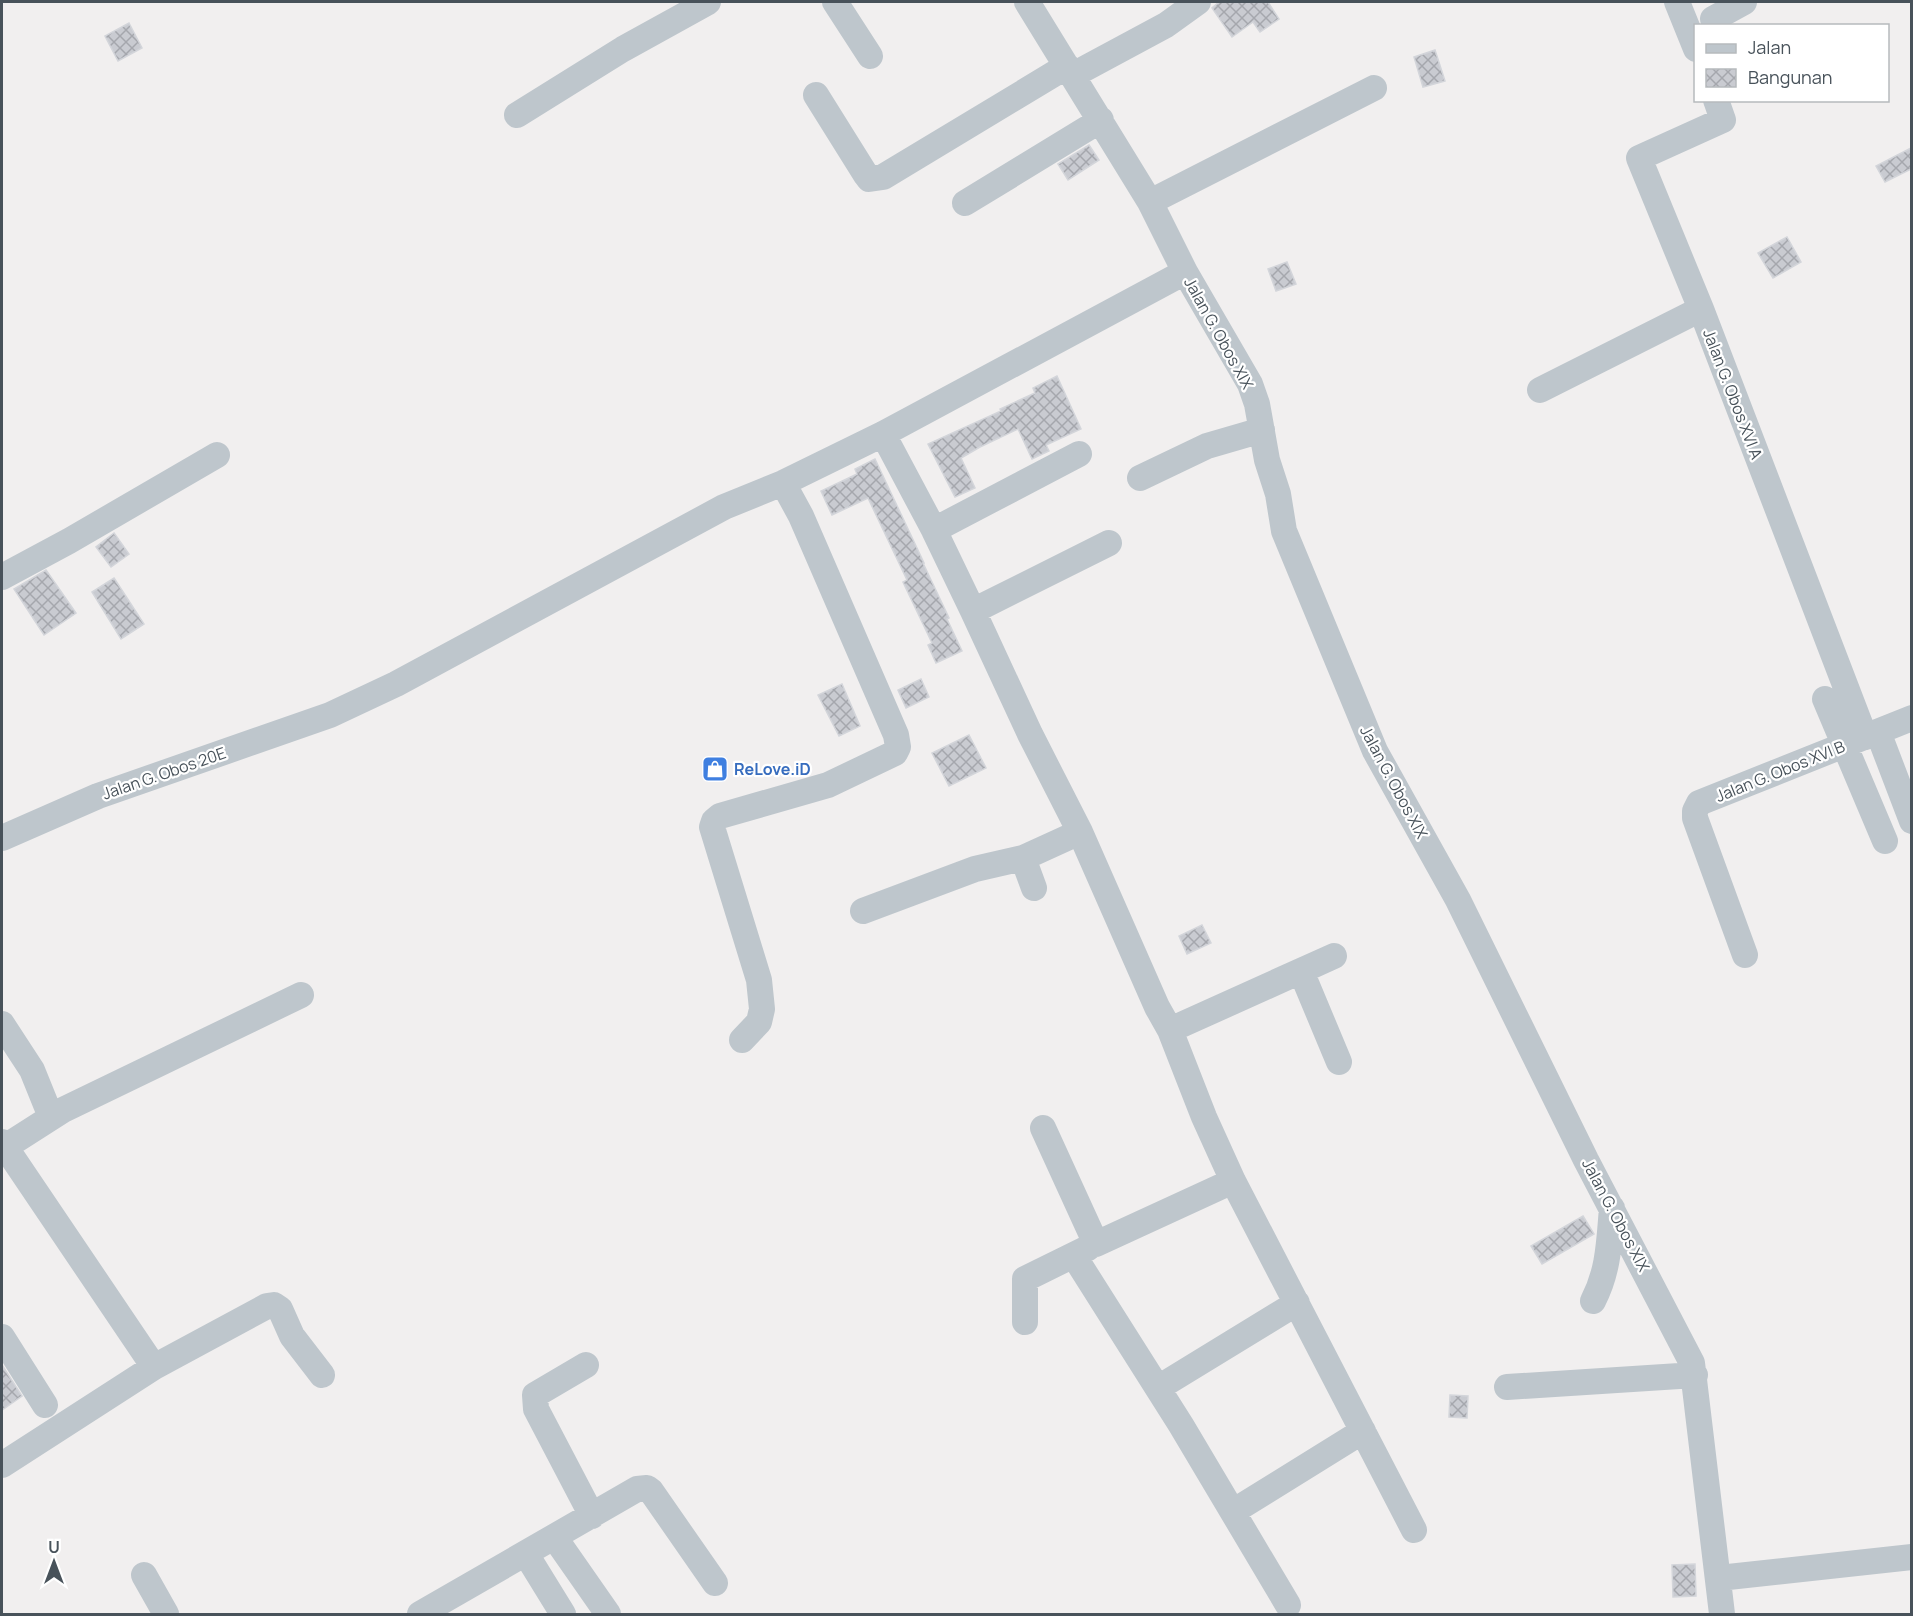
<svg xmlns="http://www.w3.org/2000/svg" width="1913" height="1616" viewBox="0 0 1913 1616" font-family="Manrope,sans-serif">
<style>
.building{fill:url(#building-cross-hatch);stroke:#d3d5da;stroke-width:1.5}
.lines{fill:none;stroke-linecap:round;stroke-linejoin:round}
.minor{stroke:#bec6cc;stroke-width:26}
.labels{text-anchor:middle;stroke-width:4.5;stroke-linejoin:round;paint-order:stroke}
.street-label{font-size:16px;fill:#48525a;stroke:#fff}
.shop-label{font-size:16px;font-weight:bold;fill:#366cbe;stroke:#fff;text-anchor:start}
</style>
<defs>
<pattern id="building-cross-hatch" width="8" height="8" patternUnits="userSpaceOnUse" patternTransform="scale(1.5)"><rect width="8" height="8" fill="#c9cbd1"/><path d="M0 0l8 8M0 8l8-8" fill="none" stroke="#a5a7ad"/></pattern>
</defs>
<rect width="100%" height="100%" fill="#f1efef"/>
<path class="building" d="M1219 2H1268L1279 19 1260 32 1253 22 1232 37 1212 8Z
M129 23 142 48 118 61 105 36Z
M1435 50 1445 81 1423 87 1414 57Z
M1089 145 1099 160 1068 180 1058 164Z
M1911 148V169L1885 182 1876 166Z
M1787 237 1801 262 1773 278 1758 253Z
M1287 262 1296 284 1276 291 1268 269Z
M1057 376 1081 429 1046 445 1049 451 1032 459 1018 429 980 447 961 458 975 488 955 497 928 444 1001 411 1000 409 1035 393 1033 388Z
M875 459 924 563H923L949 618 947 619 962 651 936 663 928 645 932 643 903 582 907 580 868 498 832 515 821 491 857 474 855 469Z
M114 533 129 554 111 567 96 547Z
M46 570 76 613 44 635 14 589Z
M114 578 144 624 121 639 92 592Z
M921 679 929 697 906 708 898 690Z
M842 684 860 726 839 736 818 695Z
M969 735 986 768 949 786 932 753Z
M1202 925 1211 943 1187 954 1179 936Z
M1583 1216 1594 1234 1542 1264 1531 1246Z
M2 1365 22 1396 2 1410Z
M1450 1395 1468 1396 1467 1418 1449 1417Z
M1695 1564 1696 1596 1673 1597 1672 1565Z"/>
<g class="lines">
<path class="minor" d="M835 2 870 56
M1027 2 1150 202 1185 272 1250 384 1257 404 1267 460 1278 494 1284 531 1375 751 1458 900 1586 1160 1692 1363 1722 1614
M1677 2 1696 49
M1713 19 1744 2
M1073 75 1166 25 1198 2
M816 95 866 175 869 179 883 177 1067 66
M1716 100 1723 120 1639 158 1701 309 1865 737
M517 115 623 49 708 2
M1150 202 1374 88
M965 203 1101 120
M1540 390 1701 309
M883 434 934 530 973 611 1030 734 1080 832 1157 1007 1170 1030 1204 1117 1233 1181 1414 1530
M1140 478 1207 446 1262 430
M934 530 1079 454
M2 577 69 541 217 455
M973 611 1109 543
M1825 699 1885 841
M1878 732 1912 821
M2 838 98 796 330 715 396 684 724 507 783 483 883 434 1185 272
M1023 858 1034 888
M863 911 975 869 1023 858 1080 832
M1745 955 1695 818V811L1699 803 1912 718
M1301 971 1339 1062
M2 1024 32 1070 51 1117
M1170 1030 1334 956
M742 1040 759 1022 762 1009 759 980 712 827 714 821 720 816 828 785 895 753 898 747 896 735 801 516 783 483
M1043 1128 1096 1244 1233 1181
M2 1142 154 1367
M2 1149 63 1110 301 995
M1074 1256 1181 1425 1288 1605
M1593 1301C1609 1270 1609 1242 1612 1208
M1025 1322V1279L1088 1248
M2 1337 45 1405
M586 1365 535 1395 536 1409 592 1516
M1507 1387 1695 1375
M1158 1388 1297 1303
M2 1465 154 1367 267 1306 274 1305 280 1309 292 1336 322 1375
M1234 1511 1363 1431
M555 1538 608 1614
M526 1554 563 1614
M144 1575 166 1614
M1719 1578 1912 1557
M420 1614 637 1489 647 1488 651 1491 715 1583"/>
</g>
<defs>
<symbol id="shop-square" viewBox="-11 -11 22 22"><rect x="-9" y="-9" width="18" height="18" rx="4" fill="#3f7fe0" stroke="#fff"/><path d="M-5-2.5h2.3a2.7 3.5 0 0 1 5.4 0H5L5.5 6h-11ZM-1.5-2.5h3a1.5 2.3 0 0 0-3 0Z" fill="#fff"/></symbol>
</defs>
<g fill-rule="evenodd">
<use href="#shop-square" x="700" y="754" width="30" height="30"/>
</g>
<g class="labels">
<g class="street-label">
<text transform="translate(1219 333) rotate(61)" y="6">Jalan G. Obos XIX</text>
<text transform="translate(1733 394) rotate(69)" y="6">Jalan G. Obos XVI A</text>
<text transform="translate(1780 771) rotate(-22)" y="6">Jalan G. Obos XVI B</text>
<text transform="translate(164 773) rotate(-19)" y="6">Jalan G. Obos 20E</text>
<text transform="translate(1394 782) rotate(62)" y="6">Jalan G. Obos XIX</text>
<text transform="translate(1616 1215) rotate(62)" y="6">Jalan G. Obos XIX</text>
</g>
<g class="shop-label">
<text x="734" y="775">ReLove.iD</text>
</g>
</g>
<rect width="1913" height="1616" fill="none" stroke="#48525a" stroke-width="6"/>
<rect x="1694" y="24" width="195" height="78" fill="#ffffff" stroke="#b6babd" stroke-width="1.5"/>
<rect x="1706" y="44" width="30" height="9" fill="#bec6cc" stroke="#b6babd" stroke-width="1.5"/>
<text x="1748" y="54" font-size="18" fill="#48525a">Jalan</text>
<rect x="1706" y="69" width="30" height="18" fill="url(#building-cross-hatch)" stroke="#b6babd" stroke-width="1.5"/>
<text x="1748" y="84" font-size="18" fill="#48525a">Bangunan</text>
<g transform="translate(54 1562)" stroke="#ffffff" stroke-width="4.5" paint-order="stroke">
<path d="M0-4.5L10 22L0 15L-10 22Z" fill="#48525a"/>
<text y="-9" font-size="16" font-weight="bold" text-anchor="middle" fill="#48525a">U</text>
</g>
</svg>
